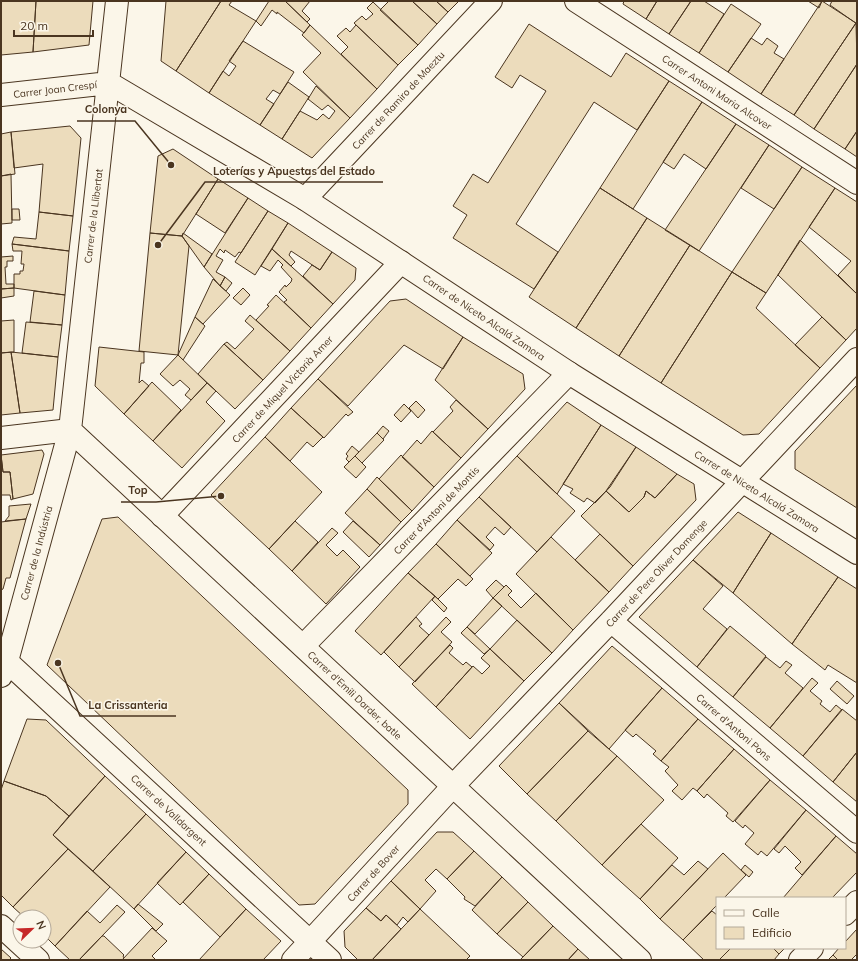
<svg xmlns="http://www.w3.org/2000/svg" width="858" height="961" viewBox="0 0 858 961" font-family="Mulish,sans-serif">
<style>
.building{fill:#ecdcbc;stroke:#4a3520}
.lines{fill:none;stroke-linecap:round;stroke-linejoin:round}
.minor-casing{stroke:#4a3520;stroke-width:24}
.tertiary-casing{stroke:#4a3520;stroke-width:24}
.minor{stroke:#fbf6e9;stroke-width:22}
.tertiary{stroke:#fbf6e9;stroke-width:22}
.labels{text-anchor:middle;stroke-width:3;stroke-linejoin:round;paint-order:stroke}
.street-label{font-size:10px;fill:#4a3520;stroke:#fbf6e9}
.leader{fill:none;stroke:#4a3520;stroke-width:1.5}
.callout-dot{fill:#4a3520;stroke:#fbf6e9;stroke-width:1.5}
.callout-label{font-size:11px;text-anchor:middle;font-weight:bold;fill:#4a3520;stroke:#fbf6e9;stroke-width:3;stroke-linejoin:round;paint-order:stroke}
</style>
<rect width="100%" height="100%" fill="#fbf6e9"/>
<path class="building" d="M1 1H36L33 52 1 55Z
M36 1H93L89 45 33 52Z
M166 1H221L176 71 161 61Z
M221 1H232L229 5 256 21 209 93 176 71Z
M269 1H285L310 25 304 33 277 12V14L272 10 261 26 256 21Z
M285 1H310L302 11 310 19 307 22Z
M389 1H412L437 24 418 45 380 10Z
M412 1H436L448 12 437 24Z
M436 1H459L448 12Z
M624 1H657L646 19 623 4Z
M657 1H691L669 34 646 19Z
M691 1H704L724 14 699 53 669 34Z
M808 1H822L819 8Z
M822 1 856 23 794 115 761 94Z
M832 1H857V24L830 5Z
M373 2 418 45 398 65 354 23 362 16 366 20 373 14 367 8Z
M731 4 761 24 728 72 699 53Z
M856 23 857 64 814 129 794 115Z
M529 24 611 77 626 53 669 81 637 130 594 102 516 224 558 252 534 289 453 238 467 215 453 206 473 174 488 183 546 91 520 75 512 88 495 77Z
M310 25 377 89 350 118 303 72 321 53 302 35Z
M356 25 398 65 377 89 341 54 348 47 337 36 346 28 350 32Z
M751 38 762 45 767 38 778 46 774 53 784 59 761 94 728 72Z
M243 41 294 72 280 94 273 90 266 99 274 104 260 125 209 93 223 71 229 76 236 66 229 61Z
M857 64V131L845 149 814 129Z
M669 81 702 102 633 209 600 188Z
M288 82 309 97 282 139 260 125Z
M316 86 350 118 312 158 282 139 300 111 317 120 323 114 329 119 335 111 328 105 322 110 308 99Z
M702 102 736 124 706 169 684 154 674 169 663 162Z
M736 124 769 145 699 251 665 230Z
M70 126 81 138 73 216 39 212 43 164 14 168 11 132Z
M857 131V157L845 149Z
M11 132 15 174 1 176V134Z
M769 145 802 167 774 209 741 188Z
M173 149 218 179 182 236 150 233 158 156Z
M802 167 835 188 766 293 732 272Z
M11 174 12 223 1 224V176Z
M218 179 248 198 225 233 196 214Z
M600 188 647 218 576 328 529 297Z
M835 188 857 202V294L838 275 851 261 809 227Z
M248 198 268 211 241 253 239 252 235 257 225 250 224 253 220 249 216 256 223 260 216 272 225 277 220 286 204 267Z
M12 209H19L20 220H12Z
M268 211 288 223 255 275 235 262Z
M39 212 73 216 69 251 12 244 14 237 36 239Z
M647 218 690 245 619 356 576 328Z
M288 223 332 252 320 270 291 251 289 255 295 262 291 266 272 249Z
M150 233 182 236 189 246 178 355 139 351Z
M183 233 212 254 204 267 182 236Z
M800 240 857 294V328L846 340 778 275Z
M12 244 69 251 65 295 14 288V274H20V271H23L24 264H21L22 251H13Z
M690 245 732 272 661 383 619 356Z
M272 249 333 304 311 328 284 302 287 300 279 292 285 285 286 287 291 282 292 279 281 267 283 265 278 260 270 271 261 266Z
M332 252 356 268 355 280 333 304 303 276 312 265 320 270Z
M13 256V261H7V267H5L6 284H14V288L1 289V257Z
M732 272 766 293 756 308 820 368 759 434 743 435 661 383Z
M225 277 232 283 226 291 220 286Z
M213 279 230 295 203 324 195 317Z
M14 288V296L1 298V289Z
M243 288 250 295 241 305 233 298Z
M34 291 65 295 62 325 30 322Z
M276 295 311 328 290 351 256 320 269 306 267 305Z
M406 299 463 337 443 369 404 345 348 406 318 379 390 301Z
M250 315 290 351 263 380 224 344 227 342 235 349 254 329 245 321Z
M195 317 205 326 183 360 178 355Z
M822 317 846 340 820 368 795 345Z
M14 320V352L1 353V321Z
M26 322 62 325 58 357 22 353Z
M463 337 523 374 525 389 488 429 435 380Z
M224 344 263 380 235 409 198 374Z
M99 347 144 352V363H141L139 383 142 380 149 386 124 414 95 386Z
M11 352 58 357 53 410 20 413Z
M11 352 20 413 1 415V353Z
M178 355 207 383 191 400 185 395 190 389 180 380 173 386 160 374Z
M318 379 353 412 348 416 346 414 324 438 291 408Z
M152 382 181 410 153 441 124 414Z
M207 383 216 391 206 402 225 421 182 468 153 441Z
M857 385V508L795 469V451Z
M456 400 488 429 461 458 433 432 453 411 450 407Z
M416 401 425 410 418 418 409 408Z
M567 402 601 425 557 494 517 456Z
M404 404 411 411 401 422 394 415Z
M291 408 323 437 313 447 307 442 290 461 265 437Z
M601 425 636 447 610 487 595 503 587 498 584 502 570 493 573 489 563 484Z
M383 426 389 431 383 439 377 433Z
M432 431 461 458 434 487 402 457 417 440 421 444Z
M377 433 384 440 362 463 355 456Z
M265 437 322 492 269 549 211 495Z
M352 446 359 452 349 462 346 459 348 456 346 454Z
M636 447 677 474 655 498 646 491 644 497 629 512 606 491Z
M42 450 44 454 33 494 13 499 10 472H3L1 455Z
M1 455 3 472H10L13 499 11 500 10 495H1Z
M401 455 434 487 412 511 379 479Z
M355 456 366 467 356 478 344 467Z
M517 456 575 511 537 552 479 497Z
M677 474 694 484 696 500 633 566 581 516 606 491 629 512 644 497 646 491 655 498Z
M377 477 412 511 401 522 367 489Z
M367 489 401 522 380 545 345 513Z
M479 497 511 527 504 535 495 527 486 537 494 545 490 550 457 520Z
M31 504 26 519 5 521 9 516V506Z
M738 512 771 533 733 593 693 560Z
M118 517 408 790V804L315 904 299 905 47 665 102 519Z
M26 519 10 578H6L3 589 1 590V522Z
M457 520 492 553 470 576 436 544Z
M295 521 318 542 292 571 269 549Z
M353 521 380 545 369 557 343 532Z
M332 528 338 533 326 545 337 556 343 550 360 567 326 604 292 571Z
M771 533 838 577 792 644 733 593Z
M600 534 633 566 609 592 575 560Z
M551 537 609 592 573 630 516 574Z
M436 544 473 579 466 586 458 579 438 599 408 573Z
M693 560 723 586 703 609 727 629 697 667 639 617Z
M408 573 435 596 381 655 355 631Z
M838 577 857 589V683L828 665 825 670 792 644Z
M496 580 504 587 493 598 486 590Z
M506 585 512 591 508 595 521 608 536 593 573 630 552 653 493 598Z
M435 596 447 608 444 612 432 600Z
M493 598 502 606 475 634 467 627Z
M416 617 422 624 419 626 429 635 399 667 384 652Z
M446 617 451 622 441 632 452 642 415 682 399 667Z
M517 620 552 653 524 681 490 649Z
M730 626 766 656 733 697 697 667Z
M467 627 490 649 484 654 461 633Z
M450 645 453 648 449 653 463 665 466 662 472 667 436 707 412 684Z
M612 646 662 688 609 749 559 703Z
M490 649 524 681 470 739 436 707 473 666 482 674 490 666 481 658Z
M766 657 780 668 786 661 792 665 785 673 803 688 770 728 733 697Z
M812 678 818 683 810 691 822 701 820 704 830 712 836 705 842 710 803 756 770 728Z
M837 681 854 696 847 704 830 689Z
M662 688 698 719 661 761 653 754 656 751 636 734 633 737 625 730Z
M559 703 588 731 527 794 499 766Z
M842 709 857 721V752L833 782 803 756Z
M27 719 46 720 105 776 69 816 46 796 4 781Z
M698 719 734 749 697 791 693 788 682 800 672 791 678 785 665 771 669 767 661 761Z
M588 731 617 756 556 821 527 794Z
M734 749 770 780 733 822 726 816 728 813 707 794 704 798 697 791Z
M857 752V802L833 782Z
M617 756 664 800 602 865 556 821Z
M105 776 146 814 93 871 53 835Z
M770 780 806 810 767 856 761 851 758 855 745 844 754 833 745 825 743 828 735 821Z
M4 781 46 796 69 816 53 835 68 849 13 907 1 895V790Z
M806 810 836 836 802 875 795 868 801 862 785 846 779 853 774 849Z
M146 814 186 852 134 909 93 871Z
M641 824 678 858 640 899 602 865Z
M437 832H453L474 851 447 879 436 869 425 880 436 891 420 909 391 881Z
M836 836 857 854V872L832 898H783Z
M68 849 110 887 55 946 44 935V917H24L13 907Z
M474 851 502 877 475 906 464 899 465 897 447 879Z
M186 852 209 874 180 905 157 883Z
M723 853 746 875 724 898H717V905L683 940 660 919Z
M698 861 708 869 660 919 640 899 672 865 684 875Z
M745 865 753 872 749 877 741 870Z
M209 874 246 909 220 937 183 902Z
M502 877 528 902 497 934 472 910Z
M391 881 420 909 408 922 403 917 397 925 386 915 381 921 366 908Z
M528 902 553 926 523 957 497 934Z
M138 904 163 924 156 931 134 909Z
M117 905 125 912 79 960H70L55 946 87 911 100 923Z
M366 908 381 921 386 915 401 929 372 960H358L345 947 344 931Z
M246 909 281 941 263 960H199Z
M420 909 470 956 466 960H372Z
M712 911 717 915V948H731L719 960H704L683 940Z
M553 926 578 949 568 960H520Z
M152 928 167 941 152 956 156 960H122Z
M857 929V954L851 960H838L833 955 839 948H845V942Z
M102 936H104L124 955 123 956 124 958 122 960H79Z
M731 948H773L779 954 774 960H719Z
M773 948H785L779 954Z
M1 949 11 958 9 960H1Z
M578 949 590 960H568Z
M833 955 838 960H828Z"/>
<g class="lines">
<defs>
<path id="minor" d="M576 1 857 183
M305 199 491 1
M1 438 70 430
M162 516 401 262
M611 621 857 832
M303 646 569 373
M1 656 330 960
M845 914 857 902
M1 926 38 960
M293 960 453 786 611 621 857 359
M800 960 812 948"/>
<path id="tertiary" d="M109 83 305 199 569 373 857 553
M1 95 109 83
M70 430 640 960
M1 676 7 661 70 430 117 1"/>
</defs>
<use href="#minor" class="minor-casing"/>
<use href="#tertiary" class="tertiary-casing"/>
<use href="#minor" class="minor"/>
<use href="#tertiary" class="tertiary"/>
</g>
<g class="labels">
<g class="street-label">
<text transform="translate(55 89) rotate(-7)" y="4">Carrer Joan Crespí</text>
<text transform="translate(717 92) rotate(33)" y="4">Carrer Antoni Maria Alcover</text>
<text transform="translate(398 100) rotate(-47)" y="4">Carrer de Ramiro de Maeztu</text>
<text transform="translate(93 216) rotate(-83)" y="4">Carrer de la Llibertat</text>
<text transform="translate(484 317) rotate(34)" y="4">Carrer de Niceto Alcalá Zamora</text>
<text transform="translate(282 389) rotate(-47)" y="4">Carrer de Miquel Victorià Amer</text>
<text transform="translate(757 491) rotate(32)" y="4">Carrer de Niceto Alcalá Zamora</text>
<text transform="translate(436 510) rotate(-46)" y="4">Carrer d'Antoni de Montis</text>
<text transform="translate(36 553) rotate(-75)" y="4">Carrer de la Indústria</text>
<text transform="translate(656 573) rotate(-47)" y="4">Carrer de Pere Oliver Domenge</text>
<text transform="translate(355 695) rotate(43)" y="4">Carrer d'Emili Darder, batle</text>
<text transform="translate(734 727) rotate(41)" y="4">Carrer d'Antoni Pons</text>
<text transform="translate(169 810) rotate(43)" y="4">Carrer de Valldargent</text>
<text transform="translate(373 873) rotate(-48)" y="4">Carrer de Bover</text>
</g>
</g>
<path class="leader" d="M171 165L135 121H77M158 245L205 182H383M221 496L156 502H121M58 663L80 716H176"/>
<g class="callout-dot">
<circle cx="171" cy="165" r="4"/>
<circle cx="158" cy="245" r="4"/>
<circle cx="221" cy="496" r="4"/>
<circle cx="58" cy="663" r="4"/>
</g>
<g class="callout-label">
<text x="106" y="113">Colonya</text>
<text x="294" y="175">Loterías y Apuestas del Estado</text>
<text x="138" y="494">Top</text>
<text x="128" y="709">La Crissanteria</text>
</g>
<rect width="858" height="961" fill="none" stroke="#4a3520" stroke-width="4"/>
<rect x="716" y="897" width="130" height="52" fill="#fbf6e9" stroke="#b4a999"/>
<rect x="724" y="910" width="20" height="6" fill="#fbf6e9" stroke="#b4a999"/>
<text x="752" y="917" font-size="12" fill="#4a3520">Calle</text>
<rect x="724" y="927" width="20" height="12" fill="#ecdcbc" stroke="#b4a999"/>
<text x="752" y="937" font-size="12" fill="#4a3520">Edificio</text>
<g transform="translate(32 929) rotate(67)"><circle r="19" fill="#fbf6e9" stroke="#b4a999"/>
<path d="M0-3L7 15L0 10L-7 15Z" fill="#c62828"/>
<text y="-6" font-size="11" font-weight="bold" text-anchor="middle" fill="#4a3520">N</text>
</g>
<path d="M14 30v6h79v-6" fill="none" stroke="#4a3520" stroke-width="2"/>
<text x="20" y="30" font-size="12" fill="#4a3520" stroke="#fbf6e9" stroke-width="3" paint-order="stroke">20 m</text>
</svg>
